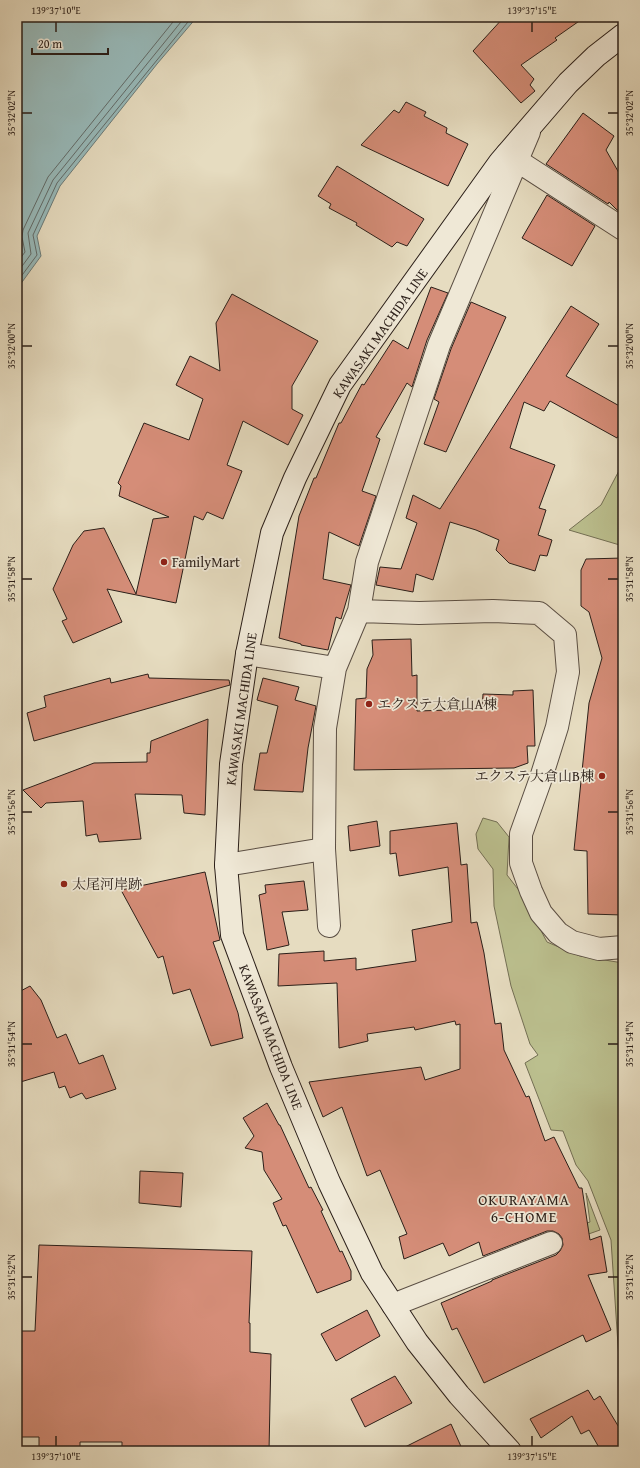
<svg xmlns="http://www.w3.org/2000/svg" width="640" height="1468" viewBox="0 0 640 1468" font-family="'Gentium Book Plus','Noto Serif JP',serif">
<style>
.green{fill:#bbbf8e;stroke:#736f54}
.water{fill:#98baba;stroke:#6c7c7a}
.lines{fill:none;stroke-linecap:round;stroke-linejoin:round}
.shore{stroke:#626c6a;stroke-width:1}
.building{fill:#d58d78;stroke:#2b1f19}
.street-casing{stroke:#5a4e43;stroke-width:24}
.secondary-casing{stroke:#2b1f19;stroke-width:24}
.street{stroke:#efe8d6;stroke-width:22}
.secondary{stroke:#efe8d6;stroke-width:22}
.ticks{fill:none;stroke:#2b1f19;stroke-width:1.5}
.poi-dot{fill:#8f2418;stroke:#efe8d6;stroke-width:1.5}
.labels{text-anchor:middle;stroke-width:3.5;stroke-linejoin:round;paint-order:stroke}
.street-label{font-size:14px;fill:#2b1f19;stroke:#efe8d6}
.poi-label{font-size:14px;fill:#2b1f19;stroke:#efe8d6;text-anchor:start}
.neighbourhood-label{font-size:15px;letter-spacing:1px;fill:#2b1f19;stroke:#efe8d6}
.neatline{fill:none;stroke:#2b1f19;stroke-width:1.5}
.ticks-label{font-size:10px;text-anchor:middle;fill:#2b1f19}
</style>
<rect width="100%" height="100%" fill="#e6dcc0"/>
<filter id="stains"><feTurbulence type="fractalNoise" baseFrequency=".005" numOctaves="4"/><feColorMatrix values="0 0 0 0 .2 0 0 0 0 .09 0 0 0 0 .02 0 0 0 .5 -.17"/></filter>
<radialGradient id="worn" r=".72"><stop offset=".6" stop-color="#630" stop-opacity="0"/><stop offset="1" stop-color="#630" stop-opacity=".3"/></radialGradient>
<path class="green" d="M623 463V546L569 530 601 505Z
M483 818 497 822 509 837 507 875 521 893 547 942 580 956 623 963V1391L621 1390 611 1240 588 1181 576 1165 563 1131 551 1130 525 1063 538 1055 530 1044 511 986 494 906 493 869 478 849 476 834Z
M586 1193 600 1230 580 1237 577 1226 590 1222Z"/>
<path class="water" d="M17 17H197L157 64 60 186 37 236 41 256 17 289Z"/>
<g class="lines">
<path class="shore" d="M17 263 25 252 22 237 23 230 48 177 177 17
M17 273 31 254 28 233 53 180 185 17
M17 282 37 255 33 235 57 183 192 17"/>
</g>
<path class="building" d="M504 17H585L555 38 557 40 521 65 534 79 530 85 535 91 521 103 473 51Z
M406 102 426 112 424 116 447 128 446 133 468 144 448 186 361 145 394 110 399 113Z
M583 113 614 136 606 150 623 180V214L616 209 609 202 608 204 546 164Z
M337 166 424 219 407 246 397 242 392 247 356 225 357 223 329 208 331 204 318 196Z
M547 195 595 226 572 266 522 238Z
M431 287 448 293 427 340 412 387 407 383 376 437 380 439 362 491 376 496 359 546 329 532 323 579 351 585 341 619 336 617 328 650 301 645V644L279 638 299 516 314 478H316L339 423H341L362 384 364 385 393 340 408 349Z
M232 294 318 341 292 386V409L303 415 288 445 243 421 227 465 242 471 223 519 207 512 203 520 194 516 176 603 107 589 122 622 73 643 62 621 67 619 53 589 73 545 84 531 104 528 136 594 153 519 169 517 119 496 121 486 118 483 144 423 189 440 203 399 176 385 190 356 220 371 216 323Z
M471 302 506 317 446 452 424 444 439 402 434 399 451 349Z
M571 306 599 324 566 376 623 408V427L617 438 550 401 544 411 524 402 510 448 555 465 539 508 546 510 538 535 552 540 547 556 540 555 535 571 509 563 496 550 499 540 476 530 450 522 433 580 416 574 413 592 376 585 380 567 401 569 417 523 406 518 413 495 440 509Z
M623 558V915L588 914 587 851 574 850 589 703 602 658 589 612 581 606V570L586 559Z
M411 639 412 676 417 675V711L482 709 483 694 513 695V691L533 690 535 746H527L528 763 514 768 354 770 356 699 366 698 367 669 373 655 372 640Z
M148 674 149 678 229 680 230 685 34 741 27 713 46 707 44 696 110 678 111 683Z
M263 678 299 687 295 700 316 706 308 748 303 792 254 790 260 753H267L278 706 257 700Z
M208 719 205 815 184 813 182 795 135 794 141 839 99 842 97 834 86 836 83 801 46 803 41 808 23 790 94 763 147 762V753H150L151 741Z
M377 821 380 846 350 851 348 826Z
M457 823 461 865 467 864 471 923 477 922 484 953 495 1024 501 1023 504 1050 526 1097 529 1096 545 1141 554 1137 579 1188H582L590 1240 601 1236 607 1272 588 1275 611 1330 586 1342 583 1335 484 1383 457 1328 452 1330 441 1303 492 1281V1280L556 1255 560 1251 563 1245 562 1238 559 1234 553 1231H547L483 1256 479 1242 449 1256 443 1243 404 1259 399 1237 407 1234 380 1170 367 1176 342 1107 323 1117 309 1082 421 1067 425 1080 460 1069V1024L456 1025 455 1021 415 1030 414 1027 367 1034 368 1041 339 1048 337 983 278 986 279 954 324 951V961L356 958V970L416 961 412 930 452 922 448 867 399 876 396 853 390 854V831Z
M205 872 220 940 213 942 238 1013 243 1038 211 1046 190 989 173 994 163 956 158 958 121 890Z
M304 881 308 910 282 912 289 945 267 950 259 895 266 893 265 885Z
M30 986 41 1000 57 1038 66 1034 79 1064 103 1055 116 1089 86 1099 82 1093 70 1098 65 1086 59 1088 54 1072 17 1083V993Z
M267 1103 279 1125H280L309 1188 311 1187 323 1210 321 1211 340 1252 342 1251 351 1271V1280L317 1293 286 1225 283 1226 273 1203 282 1199 264 1170 262 1152 245 1148 254 1136 243 1118Z
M140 1171 183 1173 181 1207 139 1203Z
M39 1245 252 1251 249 1323H250V1352L271 1354 269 1451H122V1442H80V1451H39V1437H17V1339L18 1331H35Z
M367 1310 380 1336 336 1361 321 1334Z
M395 1376 412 1403 365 1427 351 1399Z
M588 1390 594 1400 600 1396 623 1434V1451H601L589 1430 581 1434 572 1416 541 1438 530 1419Z
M451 1424 463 1451H397Z"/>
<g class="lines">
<defs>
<path id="street" d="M507 154 623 229
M359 611 419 613 493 611 539 613 565 635 568 672 557 727 540 781 521 834V863L531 891 541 913 558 933 572 942 599 949 623 947
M247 654 335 668
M324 849 329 926
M226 865 324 849 325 728 335 668 359 611 367 562 439 345 529 132
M393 1305 551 1243"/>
<path id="secondary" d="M510 1451 459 1395 417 1342 372 1273 329 1182 281 1067 232 935 226 865 231 764 247 654 272 533 295 478 340 385 500 162 568 83 596 56 623 35"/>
</defs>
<use href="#street" class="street-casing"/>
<use href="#secondary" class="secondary-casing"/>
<use href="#street" class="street"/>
<use href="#secondary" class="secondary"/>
</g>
<path class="ticks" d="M56 22V32M532 22V32M22 113H32M608 113H618M22 346H32M608 346H618M22 579H32M608 579H618M22 812H32M608 812H618M22 1044H32M608 1044H618M22 1277H32M608 1277H618M56 1436V1446M532 1436V1446"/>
<g class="poi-dot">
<circle cx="164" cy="562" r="4"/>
<circle cx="369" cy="704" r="4"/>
<circle cx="602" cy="776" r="4"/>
<circle cx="64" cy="884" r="4"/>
</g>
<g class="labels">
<g class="street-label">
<text transform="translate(380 333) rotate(-55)" y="5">KAWASAKI MACHIDA LINE</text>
<text transform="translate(241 709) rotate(-82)" y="5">KAWASAKI MACHIDA LINE</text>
<text transform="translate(271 1037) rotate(69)" y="5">KAWASAKI MACHIDA LINE</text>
</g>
<g class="poi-label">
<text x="172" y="567">FamilyMart</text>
<text x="377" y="709">エクステ大倉山A棟</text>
<text x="594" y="781" text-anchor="end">エクステ大倉山B棟</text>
<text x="72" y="889">太尾河岸跡</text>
</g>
<g class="neighbourhood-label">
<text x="524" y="1205">OKURAYAMA<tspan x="524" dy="17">6-CHOME</tspan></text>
</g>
</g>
<rect width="640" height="1468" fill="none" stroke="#e6dcc0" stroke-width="44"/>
<path d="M32 48v6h76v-6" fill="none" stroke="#2b1f19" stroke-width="2"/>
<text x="38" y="48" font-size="12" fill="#2b1f19" stroke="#efe8d6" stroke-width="3" paint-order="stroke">20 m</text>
<rect x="22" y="22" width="596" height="1424" class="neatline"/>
<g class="ticks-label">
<text x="56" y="14">139°37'10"E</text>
<text x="532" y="14">139°37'15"E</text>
<text transform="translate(11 113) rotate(-90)" y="4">35°32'02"N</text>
<text transform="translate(629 113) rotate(-90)" y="4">35°32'02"N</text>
<text transform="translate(11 346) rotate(-90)" y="4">35°32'00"N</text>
<text transform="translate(629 346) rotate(-90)" y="4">35°32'00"N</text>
<text transform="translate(11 579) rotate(-90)" y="4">35°31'58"N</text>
<text transform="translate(629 579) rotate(-90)" y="4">35°31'58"N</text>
<text transform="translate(11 812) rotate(-90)" y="4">35°31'56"N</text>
<text transform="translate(629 812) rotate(-90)" y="4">35°31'56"N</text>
<text transform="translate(11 1044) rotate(-90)" y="4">35°31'54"N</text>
<text transform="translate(629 1044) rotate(-90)" y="4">35°31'54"N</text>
<text transform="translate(11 1277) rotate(-90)" y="4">35°31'52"N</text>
<text transform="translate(629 1277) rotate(-90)" y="4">35°31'52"N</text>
<text x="56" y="1460">139°37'10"E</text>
<text x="532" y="1460">139°37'15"E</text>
</g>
<rect width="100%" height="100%" filter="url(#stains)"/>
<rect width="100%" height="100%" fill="url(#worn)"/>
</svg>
